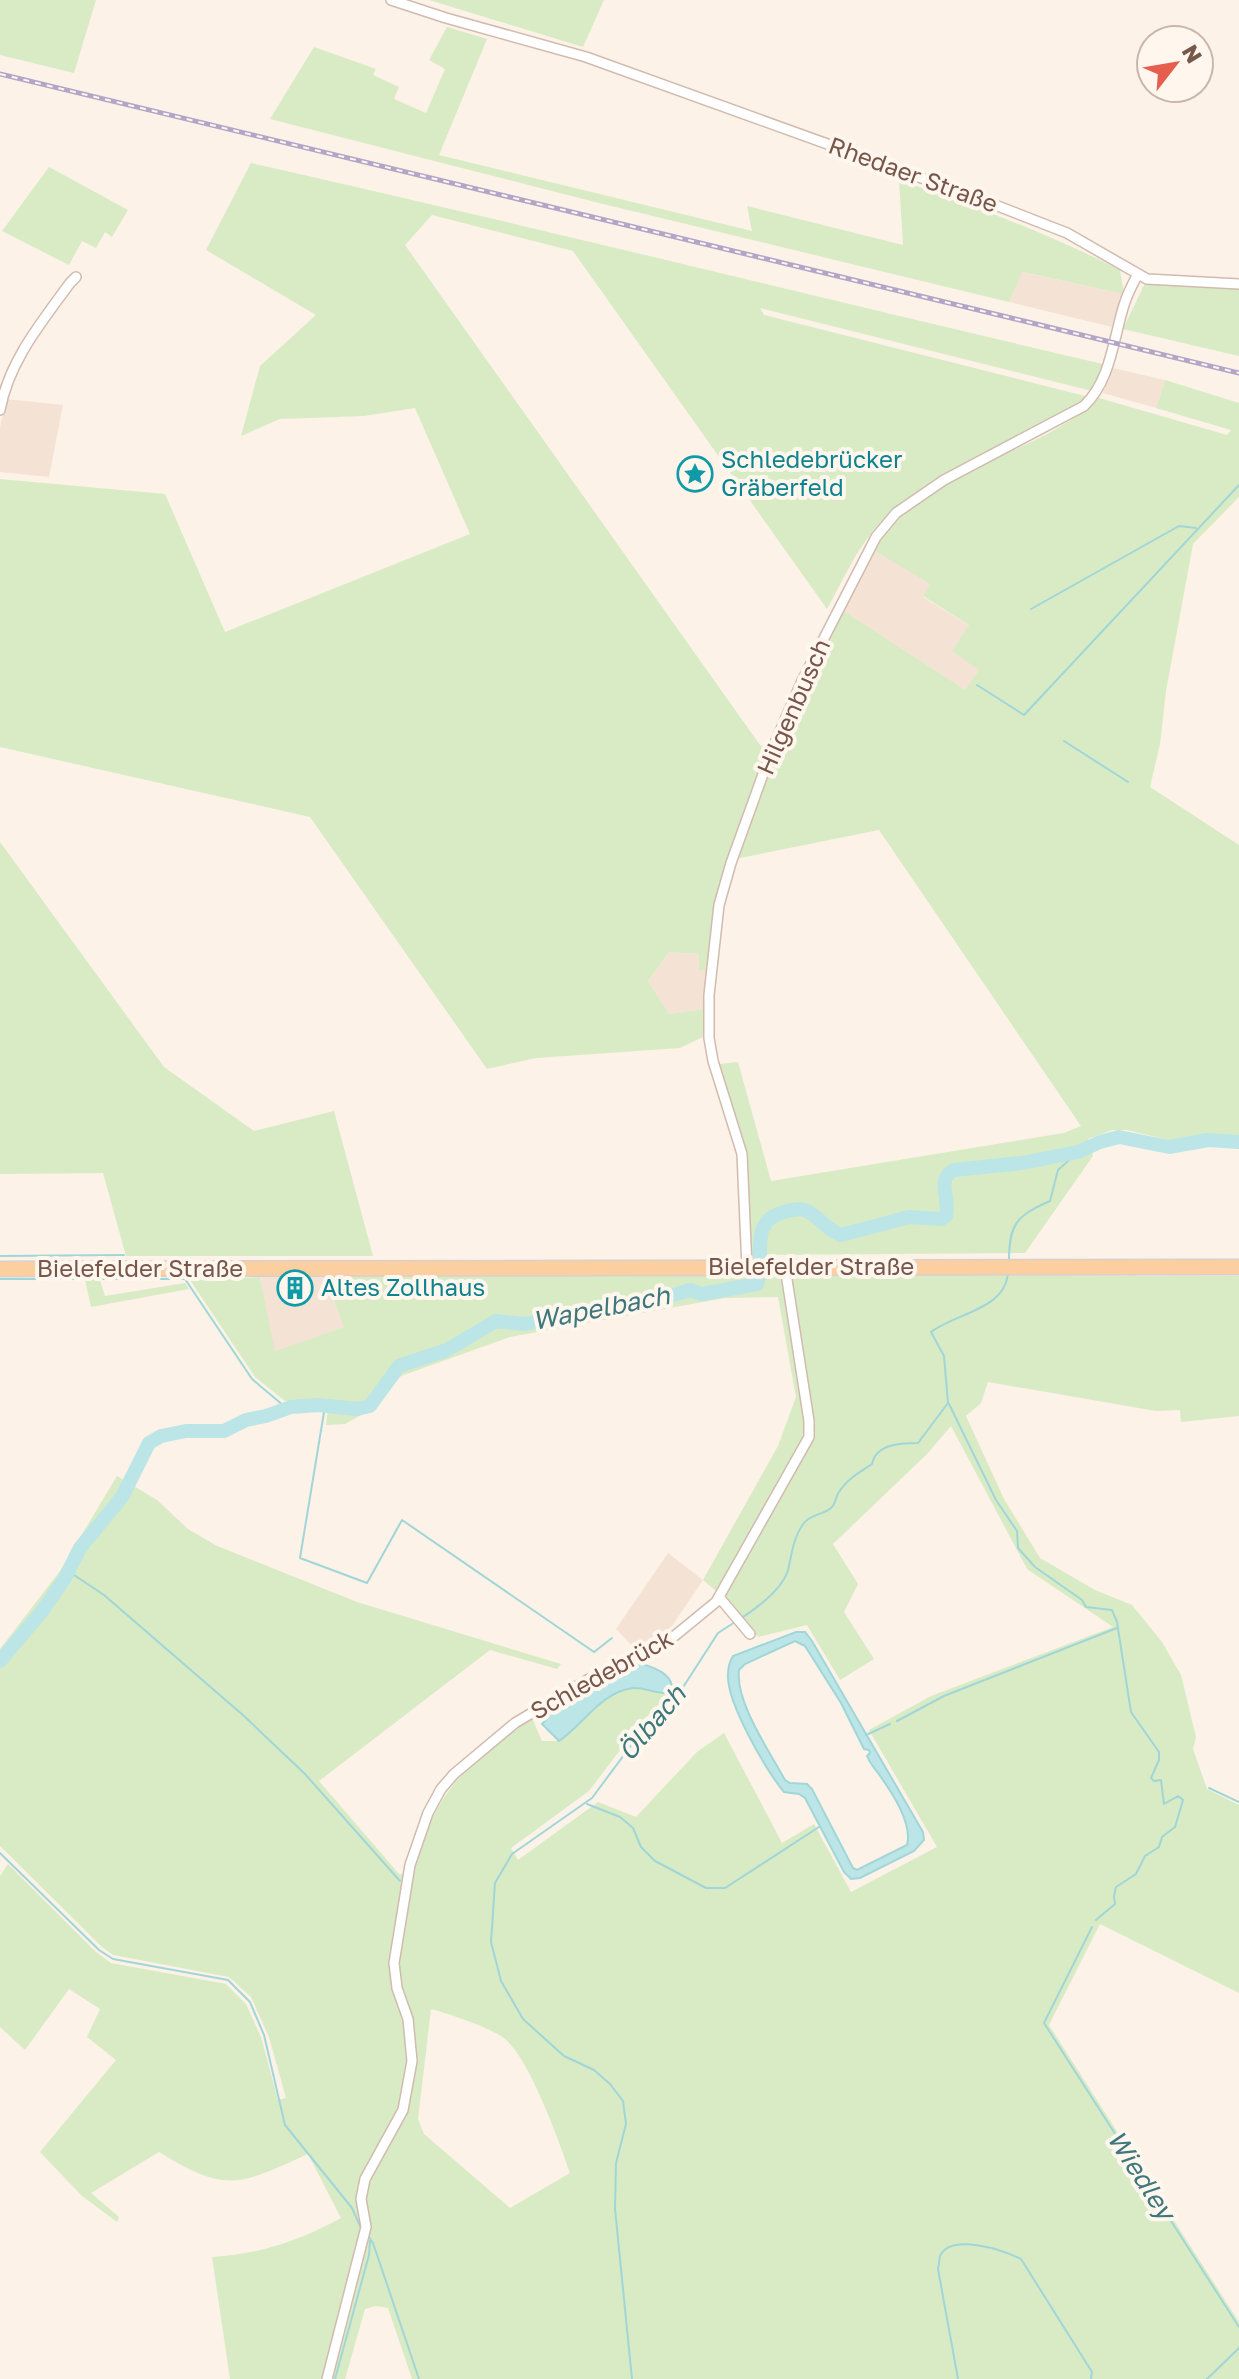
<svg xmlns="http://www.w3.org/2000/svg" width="1239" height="2379" viewBox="0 0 1239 2379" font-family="'Golos Text',sans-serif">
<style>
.residential{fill:#f4e3d5}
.green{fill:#d8ebc5;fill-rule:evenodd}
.water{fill:#bbe5e6;stroke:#a1d6d8;stroke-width:2;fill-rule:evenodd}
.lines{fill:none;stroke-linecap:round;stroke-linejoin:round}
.stream{stroke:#a1d6d8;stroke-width:2}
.river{stroke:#bbe5e6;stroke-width:14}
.street-casing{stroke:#d1bbaf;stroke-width:12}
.primary-casing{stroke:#d9d0cd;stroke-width:17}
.street{stroke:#fff;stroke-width:9}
.primary{stroke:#fbcfa0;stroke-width:14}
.rail-casing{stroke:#b3a5c7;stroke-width:5}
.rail{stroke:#fff6ee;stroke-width:2;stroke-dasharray:6;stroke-linecap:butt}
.labels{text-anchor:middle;stroke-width:8;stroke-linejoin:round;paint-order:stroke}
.street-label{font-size:24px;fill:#77564b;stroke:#fff6ee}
.culture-label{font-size:24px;fill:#0d838f;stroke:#fff6ee;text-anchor:start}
.water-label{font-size:26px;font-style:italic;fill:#3e787c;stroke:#fff6ee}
</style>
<rect width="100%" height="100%" fill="#fcf2e7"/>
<path class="residential" d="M1021 272 1124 294 1112 327 1009 302Z
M1113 368 1165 380 1156 408 1103 393Z
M6 399 63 405 49 477 0 472V428Z
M873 550 931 584 923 597 970 626 979 670 966 691 844 611Z
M669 952 700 954 709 971 706 1009 669 1014 648 981Z
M324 1276 344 1327 274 1352 260 1277Z
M668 1553 703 1580 672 1626 638 1652 616 1629Z"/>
<path class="green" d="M0 0H96L74 73 0 55Z
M429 0H604L583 47Z
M447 27 487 39 439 155 752 231 747 206 903 245 899 180C975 206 1049 234 1120 270L1124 294 1022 272 1009 302 599 203 270 119 314 47 376 69 373 75 399 87 394 99 426 113 445 69 429 60Z
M251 163C536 227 819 298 1103 364L1092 391 760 308 764 315 1089 397 1082 404C1015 439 924 475 874 530 855 552 841 584 827 609L573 251 432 215 405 245 760 745 766 748 726 863 716 904 709 971 699 970V954L669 952 648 981 669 1014 706 1009 705 1036 680 1048 536 1058 487 1069 310 817 0 747V479L165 494 225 632 470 534 415 408 364 416 280 419 241 436 260 366 316 315 206 250Z
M49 167 128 210 112 237 105 232 96 248 82 241 69 265 2 231Z
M1145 283 1239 289V356L1123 329Z
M1165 380 1239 403V497L1193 544 1166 691 1160 744 1150 787 1239 845V1137L1206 1134 1192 1138 1168 1140 1127 1130H1112L1088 1139 1093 1156 1025 1253 752 1255 745 1154 719 1064 738 1062 771 1181 1064 1133 1081 1126 879 830 735 859 812 668 844 611 965 690 979 670 952 651 969 625 923 596 930 584 873 550C918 468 1035 459 1099 398L1227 435 1231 430 1156 408Z
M0 842 164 1067 254 1131 334 1111 373 1256H126L103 1173 0 1174Z
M775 1275 1239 1276V1416L1181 1422 1180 1410 1156 1411 988 1382 981 1403 966 1416 1004 1499 1040 1558 1095 1590 1132 1605 1162 1642 1181 1675 1196 1737 1193 1749 1207 1789 1239 1805V1993L1100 1924 1049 2025 1239 2322V2379H412L388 2308 376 2306 365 2309 345 2379H230L212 2257C260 2254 299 2241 341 2218L308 2154C239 2185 227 2194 159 2152L91 2193 119 2217 117 2222 82 2196 40 2152 116 2060 87 2037 100 2009 69 1989 25 2050 0 2027V1876L8 1864 96 1952 111 1963 226 1984 246 2004 261 2037 278 2100 286 2098 269 2037 251 1997 229 1977 113 1955 102 1947 0 1846V1649L60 1571 117 1476 157 1500 188 1529 217 1546 357 1602 561 1664 557 1669 490 1650 319 1781 399 1874 414 1876C427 1802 469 1756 532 1718L542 1741H559C583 1725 601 1692 633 1688 643 1687 654 1693 665 1693L668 1697 642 1721 589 1791 511 1848 518 1860 598 1802 636 1817 697 1752 724 1733 782 1843 814 1824 851 1892 937 1847 869 1730 931 1696 1113 1627 1027 1569 951 1426 927 1454 833 1544 858 1584 844 1612 874 1659 840 1680 807 1625 758 1637 728 1601 703 1580 778 1446 796 1397 778 1297 725 1298 510 1337 401 1376 372 1409 345 1424 326 1425 329 1401H285L255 1377 190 1280 260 1277 275 1351 344 1327 324 1276ZM431 2009C447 2013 494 2029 505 2039 530 2060 559 2141 570 2173L510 2208 424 2134 418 2119Z
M85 1280H100L105 1296 185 1283 189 1289 91 1307Z"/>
<path class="water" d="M796 1632H805L812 1641 923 1832 924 1840 914 1851 860 1878 851 1879 844 1872 805 1798 799 1794 784 1792C766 1770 726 1702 728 1674 728 1667 730 1661 733 1656ZM795 1641 805 1646 841 1703 864 1749 869 1750 870 1753 867 1756C870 1764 873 1766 878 1773 891 1791 913 1823 907 1845L857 1870 853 1868 812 1789 807 1784 790 1783 785 1780C770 1752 735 1702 739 1670L745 1664Z
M638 1662C650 1667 669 1671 672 1686L665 1693C654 1693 643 1687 633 1688 601 1692 583 1725 559 1741L542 1724C565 1696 604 1675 638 1662Z"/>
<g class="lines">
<path class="stream" d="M1031 609 1179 526 1196 528
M977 685 1024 715 1239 485
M1064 741 1128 782
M0 1256 124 1255
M1009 1262C1009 1224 1016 1216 1050 1201L1058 1170 1078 1152
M0 1279H185L252 1379 284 1406 291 1407
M949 1404 996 1500 1017 1531 1018 1548 1035 1567 1082 1600 1086 1607 1112 1610 1117 1622 1131 1712 1159 1752V1760L1151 1778 1154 1781 1161 1780 1164 1804 1178 1796 1183 1800 1175 1827 1162 1837 1159 1847 1145 1856 1136 1874 1116 1887 1114 1896 1115 1904 1096 1920
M325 1406 300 1558 367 1583 402 1520 594 1652 612 1638
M68 1571 104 1595 244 1716 305 1774 400 1881
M740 1619C757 1608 782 1590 788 1570 792 1554 793 1537 804 1523 811 1514 823 1515 831 1508 836 1504 835 1497 839 1492 847 1479 860 1472 872 1464 876 1444 900 1443 918 1443L948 1403 944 1356 931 1332C955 1313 1006 1310 1008 1272
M666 1692 675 1698
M897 1721 944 1696 1117 1628
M866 1735 890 1724
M1209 1788 1239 1802
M587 1804 620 1817 633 1828 641 1847 655 1861 706 1888H725L819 1827
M0 1853 99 1950 113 1959 228 1980 250 2002 264 2035 285 2125 352 2208 361 2228
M1092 1927 1044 2023 1239 2327
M369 2237 373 2243 419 2379
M335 2379 369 2255 370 2241
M632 2379 615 2209 616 2163 626 2124 623 2101 610 2084 594 2070 564 2056 523 2019 501 1981 491 1942 495 1883 512 1854 592 1798 647 1724 678 1695 718 1633 735 1622
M958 2379 938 2269C939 2265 939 2260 940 2256 951 2232 1005 2251 1021 2259L1092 2372 1091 2379
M1207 2379 1239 2348"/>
<path class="river" d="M0 1661 43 1610 65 1578 80 1548 122 1497 149 1443 161 1436 186 1431H224L246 1420 266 1416 291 1407 318 1405 357 1409 370 1406 399 1366 447 1350 496 1321 525 1324 617 1305 657 1300 690 1290 702 1294 757 1284C767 1260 746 1222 784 1212 793 1210 801 1207 809 1212 821 1219 827 1230 841 1235L909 1217 941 1219 946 1216C951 1200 935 1179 954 1170L1022 1163 1078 1152 1100 1142 1119 1137 1169 1147 1208 1140 1239 1142"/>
<defs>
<path id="street" d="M391 0 446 18 586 57 980 199 1067 233 1147 279 1239 284
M0 410C9 361 41 323 70 283L76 277
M747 1268 742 1154 713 1061 709 1038V995L719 905 731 863 771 752 802 681 876 537 896 513 944 480 1084 406C1111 380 1113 340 1124 305 1127 295 1132 285 1137 276
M719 1597 750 1634
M327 2379 366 2227 361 2199 365 2179 403 2110 412 2061 408 2019 397 1988 394 1963 410 1865 428 1813 441 1789 454 1774 515 1723 589 1679 661 1647 716 1602 809 1437V1421L785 1267"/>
<path id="primary" d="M0 1269 1239 1267"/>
</defs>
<use href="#street" class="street-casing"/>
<use href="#primary" class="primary-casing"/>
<use href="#street" class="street"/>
<use href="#primary" class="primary"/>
<defs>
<path id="rail" d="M0 74 1239 373"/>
</defs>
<use href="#rail" class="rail-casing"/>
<use href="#rail" class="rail"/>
</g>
<defs>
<symbol id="sight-ring" viewBox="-11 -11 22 22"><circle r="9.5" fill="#fff6ee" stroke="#0f9aa8" stroke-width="1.5"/><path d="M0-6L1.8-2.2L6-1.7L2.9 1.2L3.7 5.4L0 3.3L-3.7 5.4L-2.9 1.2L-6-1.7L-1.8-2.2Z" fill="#0f9aa8"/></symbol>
<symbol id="building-ring" viewBox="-11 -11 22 22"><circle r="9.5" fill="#fff6ee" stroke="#0f9aa8" stroke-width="1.5"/><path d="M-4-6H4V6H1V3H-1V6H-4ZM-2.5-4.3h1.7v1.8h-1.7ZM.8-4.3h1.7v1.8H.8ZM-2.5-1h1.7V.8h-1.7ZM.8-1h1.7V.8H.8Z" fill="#0f9aa8"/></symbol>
</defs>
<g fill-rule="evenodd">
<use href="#sight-ring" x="675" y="454" width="40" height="40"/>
<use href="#building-ring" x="275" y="1268" width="40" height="40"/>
</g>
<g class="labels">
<g class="street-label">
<text transform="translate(913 175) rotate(20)" y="8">Rhedaer Straße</text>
<text transform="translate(794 707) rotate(-66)" y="8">Hilgenbusch</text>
<text x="811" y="1275">Bielefelder Straße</text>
<text x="140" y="1277">Bielefelder Straße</text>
<text transform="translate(602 1675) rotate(-29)" y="8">Schledebrück</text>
</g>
<g class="culture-label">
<text x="721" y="468">Schledebrücker<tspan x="721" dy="28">Gräberfeld</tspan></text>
<text x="321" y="1296">Altes Zollhaus</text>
</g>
<g class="water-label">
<text transform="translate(601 1308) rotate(-11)" y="9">Wapelbach</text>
<text transform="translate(652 1723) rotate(-50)" y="9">Ölbach</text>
<text transform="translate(1141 2175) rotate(57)" y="9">Wiedley</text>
</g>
</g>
<g transform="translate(1175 64) rotate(59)"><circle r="38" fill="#fff6ee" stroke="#c9b6ad" stroke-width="2"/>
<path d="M0-6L14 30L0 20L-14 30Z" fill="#e65e4d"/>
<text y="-12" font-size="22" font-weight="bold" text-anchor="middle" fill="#77564b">N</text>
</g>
</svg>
